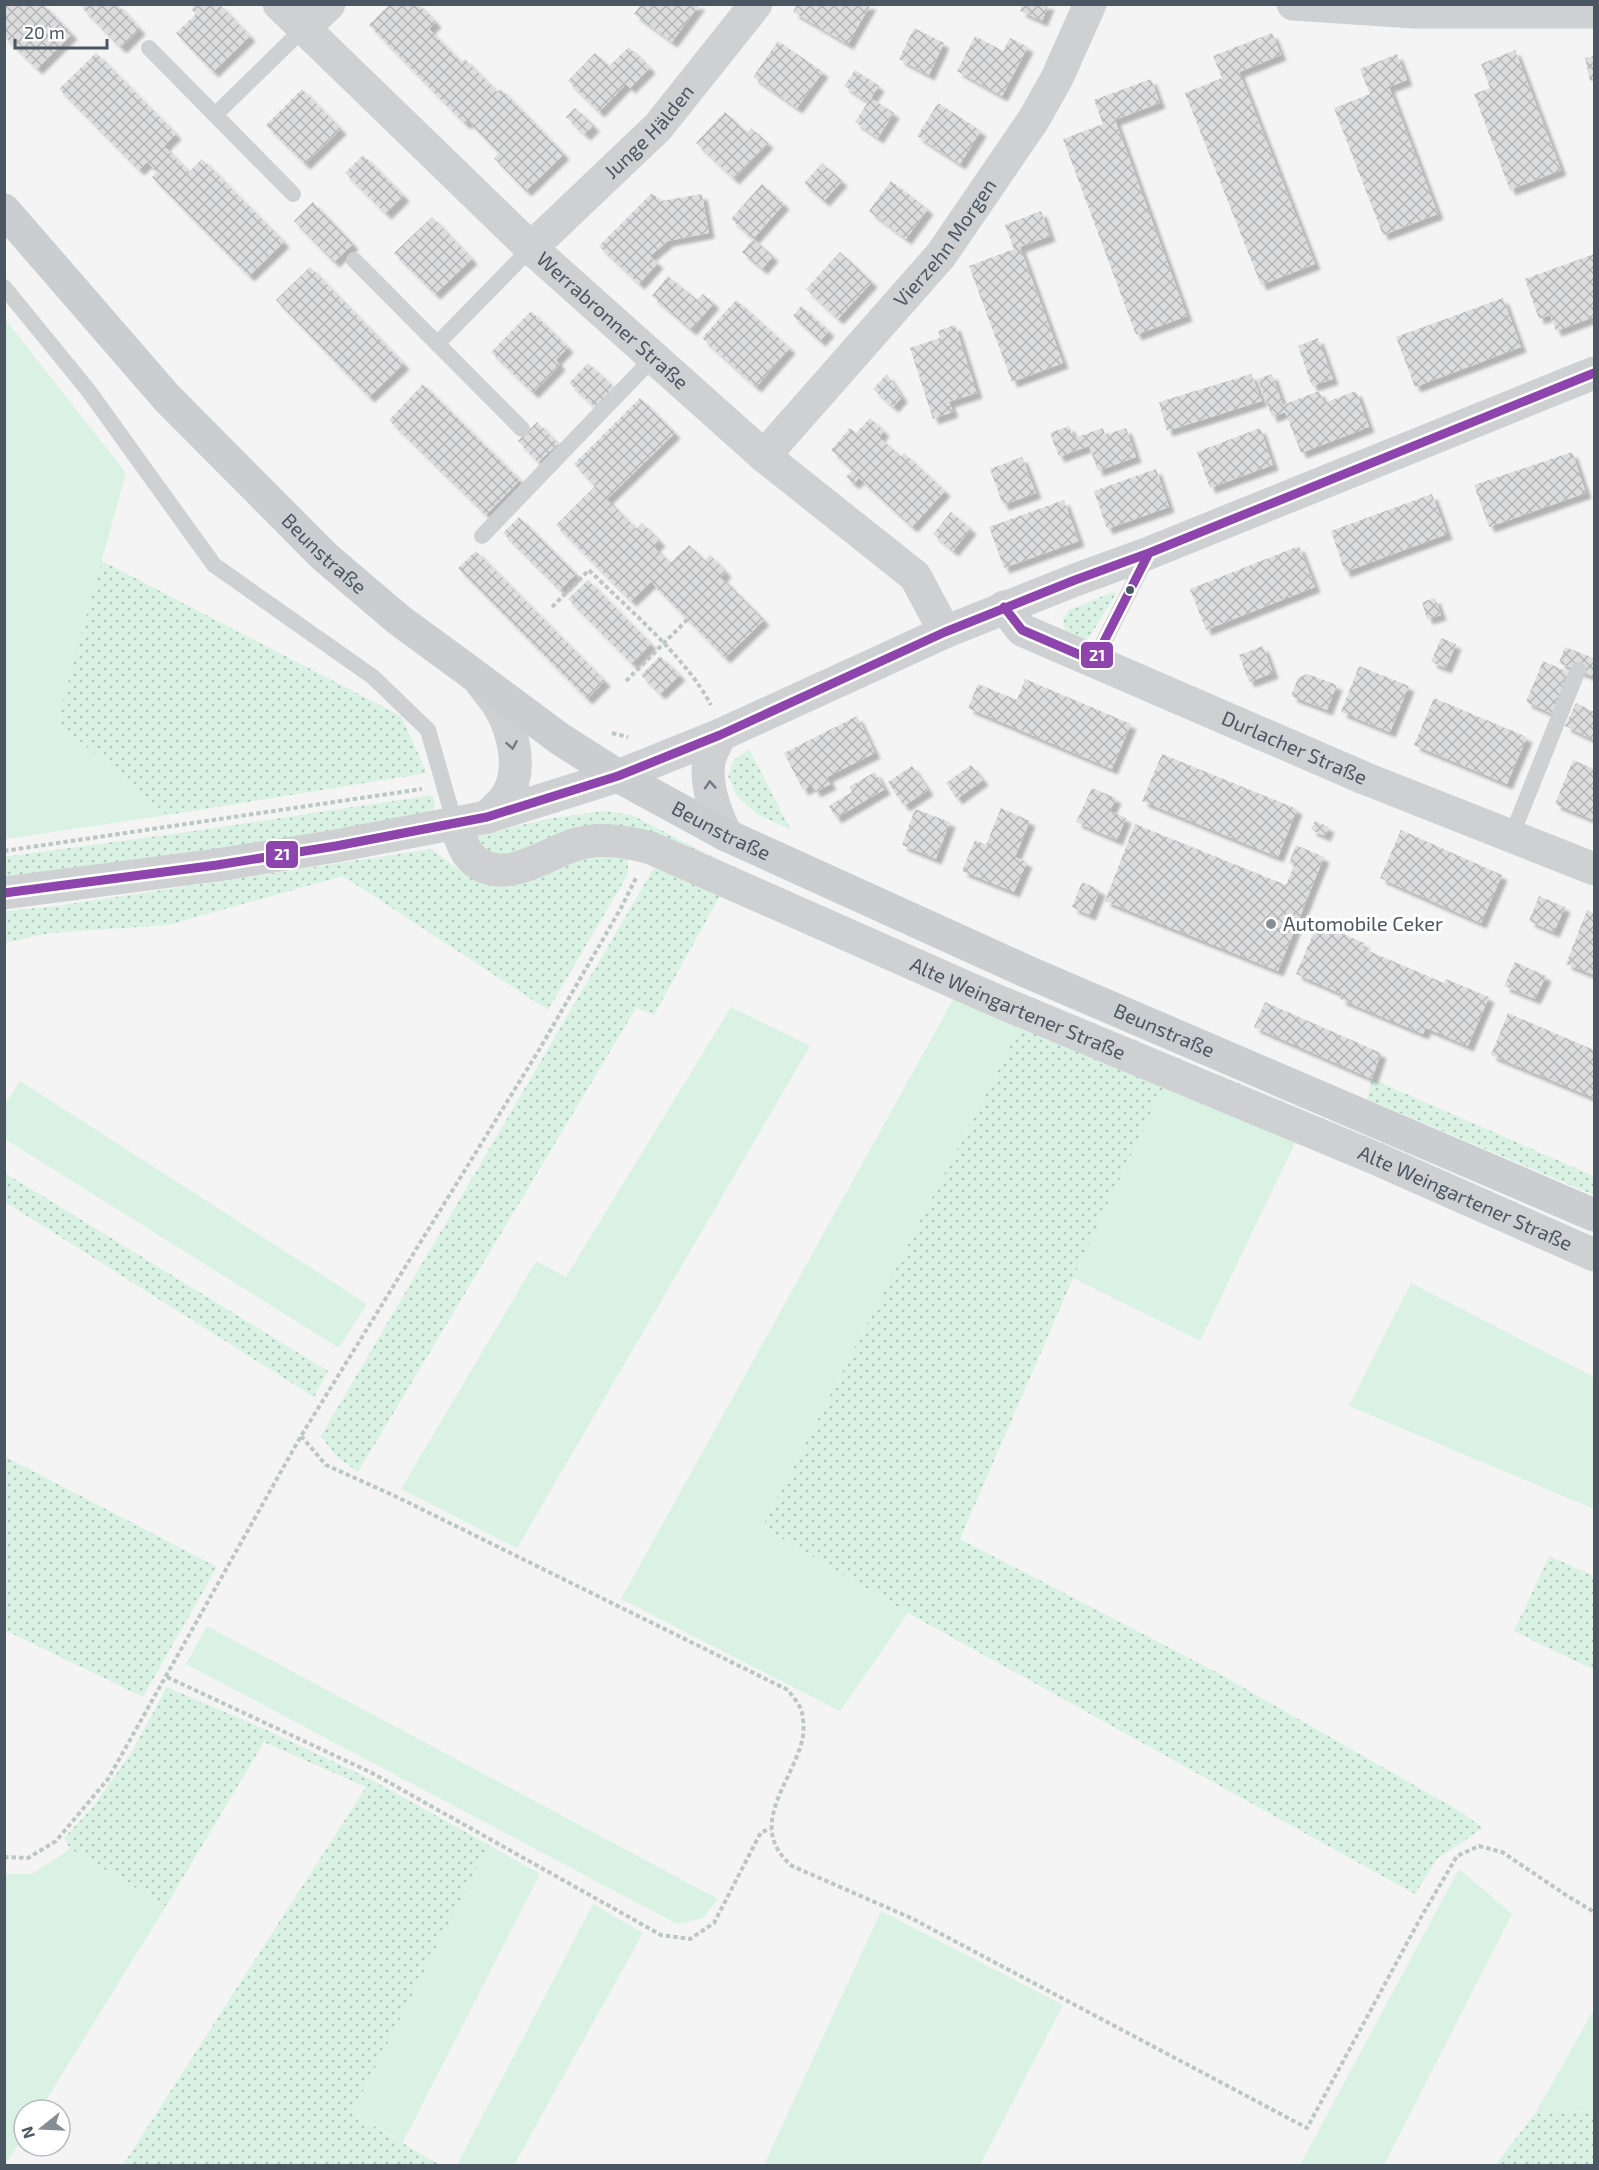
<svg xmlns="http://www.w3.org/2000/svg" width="1599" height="2170" viewBox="0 0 1599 2170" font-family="'Exo 2',sans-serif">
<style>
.grass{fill:url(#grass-dots)}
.garden{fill:#d9f2e3}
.building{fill:url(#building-cross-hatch);filter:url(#shadow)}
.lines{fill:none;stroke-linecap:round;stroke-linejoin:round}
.path{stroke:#bcc7c4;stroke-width:4;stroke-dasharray:4.5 3;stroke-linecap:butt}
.service{stroke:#ced0d2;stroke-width:16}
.minor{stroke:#ced0d2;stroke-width:33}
.primary{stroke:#caced1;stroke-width:33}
.bus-1-casing{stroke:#fff;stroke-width:14}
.bus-1{stroke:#8e44ad;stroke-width:9}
.oneway{stroke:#727b83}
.bus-dot{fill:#4a5661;stroke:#fff;stroke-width:2}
.poi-dot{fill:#868d94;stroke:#fff;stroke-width:2}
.labels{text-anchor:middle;stroke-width:6;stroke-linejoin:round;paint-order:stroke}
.street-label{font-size:20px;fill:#4a5661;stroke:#fff}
.poi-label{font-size:20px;fill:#4a5661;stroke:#fff;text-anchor:start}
.line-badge{stroke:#fff;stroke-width:2}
.badge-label{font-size:16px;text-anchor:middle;font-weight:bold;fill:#fff}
</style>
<defs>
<pattern id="grass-dots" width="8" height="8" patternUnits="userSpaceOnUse" patternTransform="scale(1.5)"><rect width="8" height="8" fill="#d9f2e3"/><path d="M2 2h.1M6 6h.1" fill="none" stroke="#b2c7bb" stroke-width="1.8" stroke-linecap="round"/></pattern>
<pattern id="building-cross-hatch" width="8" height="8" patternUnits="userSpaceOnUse" patternTransform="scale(1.5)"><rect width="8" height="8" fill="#ddddde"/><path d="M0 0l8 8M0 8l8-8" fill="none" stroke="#b5b6b7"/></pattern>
<filter id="shadow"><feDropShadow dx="5.5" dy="5.5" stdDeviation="1.5" flood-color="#0004"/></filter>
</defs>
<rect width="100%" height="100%" fill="#f4f4f4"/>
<path class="grass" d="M100 560 401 716 427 773 167 815 57 722Z
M1113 592 1116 594 1088 639 1074 636 1065 631 1063 620 1069 610Z
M749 749 791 830 757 814 737 796 728 776 733 761Z
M432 795 435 803 432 816 185 857 5 878 4 857 201 830Z
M605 811 632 815 699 850 878 933 1380 1142 1594 1237V1247L648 839 504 860 476 843 478 835 552 818Z
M432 849 452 865 494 886 519 885 575 858 628 856V874L548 1010 343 876 168 925 50 933 5 943V911L49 907Z
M658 861 721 894 654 1015 636 1008 358 1472 336 1456 321 1436Z
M1020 1027 1165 1084 1073 1278 960 1539 1216 1672 1461 1812 1483 1828 1437 1859 1415 1894 908 1613 762 1527Z
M1372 1079 1594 1176V1195L1367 1099Z
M5 1173 328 1371 314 1397 5 1202Z
M4 1456 217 1567 143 1697 5 1630Z
M1549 1556 1594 1576V1670L1514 1631Z
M167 1687 269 1731 372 1780 489 1845 352 2113 440 2165H123L366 1787 264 1742 166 1906 70 1849 64 1838 92 1808 131 1753Z
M1594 2111V2165H1495L1535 2114Z"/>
<path class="garden" d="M5 319 126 473 57 722 167 815 5 839Z
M954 998 1020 1027 762 1527 908 1613 840 1711 621 1599Z
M731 1007 810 1046 517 1548 401 1489 536 1261 566 1277Z
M20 1081 367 1304 339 1348 5 1139V1104Z
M1165 1084 1297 1139 1200 1341 1073 1278Z
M1411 1283 1594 1377V1509L1349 1406Z
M207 1626 718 1899 703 1918 677 1924 186 1664Z
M489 1845 540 1874 403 2142 352 2113Z
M70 1849 166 1906 40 2110H24V2136L5 2165V1874H32Z
M1459 1869 1512 1914 1384 2165H1300Z
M593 1904 643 1933 514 2165H457Z
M881 1911 1063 2005 980 2165H769L765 2163Z
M1594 2009V2111L1535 2114Z"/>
<path class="building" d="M4 4H43L72 34 37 69 4 36Z
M85 4H117L140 29 121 48 82 8Z
M196 4H219L250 36 213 72 176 33 196 14 191 9Z
M390 4H418L436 22 429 29 461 62 465 59 497 92 501 89 564 154 526 191 494 158 499 153 468 121 465 124 369 25Z
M641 4H700L672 42 634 14Z
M797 4H871L848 44 793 12Z
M1023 4H1049L1042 21 1020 11Z
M914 28 944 43 929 75 899 59Z
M1272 33 1281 55 1239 72 1315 264 1261 285 1185 93 1222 78 1213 56Z
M975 36 1003 51 1010 38 1028 47 1002 96 957 71Z
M778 41 823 72 797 108 753 77Z
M629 47 650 68 630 88 626 84 599 112 568 81 595 53 609 66Z
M1515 50 1561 170 1510 190 1474 94 1490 88 1481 64Z
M96 53 176 134 164 146 189 172 202 159 284 242 249 276 152 177 157 172 147 162 139 170 59 89Z
M1397 54 1407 80 1389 87 1438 214 1383 235 1334 108 1370 94 1360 69Z
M1594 56V80L1590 81 1585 58Z
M855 70 879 86 871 98 894 113 878 138 855 122 868 102 844 86Z
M1151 79 1160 103 1115 120 1187 316 1136 335 1063 139 1103 124 1094 100Z
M302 89 341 129 305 164 266 125Z
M938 103 981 131 960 164 917 136Z
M575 108 594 126 585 135 566 117Z
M725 112 747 133 751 128 768 143 734 179 696 143Z
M363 155 404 196 386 214 345 173Z
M822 163 842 181 824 201 804 183Z
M891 181 928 209 906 239 869 211Z
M762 184 784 204 753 239 731 219Z
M652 193 661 201 702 194 709 233 668 241 650 256 658 263 639 284 599 246Z
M313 202 353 244 334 262 294 221Z
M1041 211 1050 236 1020 247 1063 363 1012 382 969 266 1014 249 1005 225Z
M432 217 472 259 435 294 394 253Z
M753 239 773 256 762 269 742 252Z
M840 252 872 282 838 319 806 289Z
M1594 254V317L1556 331 1550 315 1539 319 1525 279Z
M310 267 404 364 369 397 276 300Z
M668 276 697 300 703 294 714 303 691 330 652 296Z
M1503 298 1521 347 1415 387 1396 337Z
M736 300 790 348 756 387 702 338Z
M801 306 829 331 820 341 793 316Z
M531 311 568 347 556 360 560 365 533 393 491 352Z
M955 325 977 393 949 402 953 412 933 419 910 348 940 338 938 331Z
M1318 338 1333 379 1312 386 1298 346Z
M588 363 616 389 597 409 569 383Z
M887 374 902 397 893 407 873 389Z
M1251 374 1262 401 1167 431 1159 402Z
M1272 374 1283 405 1319 391 1324 403 1356 391 1369 427 1301 453 1285 412 1272 417 1258 379Z
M423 384 520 480 486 515 389 420Z
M640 398 675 433 607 499 636 529 642 523 660 541 654 547 670 563 689 545 705 561 710 555 726 572 721 577 764 620 725 658 651 582 631 601 556 525 595 486 574 464Z
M870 418 884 431 879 437 901 457 904 453 945 491 912 527 859 478 854 484 846 477 852 470 831 450 850 428 856 433Z
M537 422 558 444 538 462 518 441Z
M1069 426 1074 438 1103 428 1105 435 1126 428 1136 457 1098 471 1089 446 1059 457 1050 433Z
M1260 428 1273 465 1210 488 1197 452Z
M1572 452 1586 493 1489 527 1474 485Z
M1022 457 1036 493 1003 505 990 469Z
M1156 469 1169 507 1107 529 1094 491Z
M1432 494 1447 534 1345 572 1331 531Z
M1064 500 1079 541 1004 568 989 527Z
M951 512 971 529 953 551 933 534Z
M519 517 576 574 560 590 503 533Z
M1299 546 1315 587 1206 630 1190 589Z
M476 551 605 681 587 699 458 568Z
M588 580 651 644 632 664 568 599Z
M1435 598 1441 615 1427 619 1422 602Z
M1441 638 1456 644 1446 668 1431 662Z
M1263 646 1273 673 1249 682 1239 655Z
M1565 647 1594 658V677L1559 663Z
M660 656 680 675 660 694 641 675Z
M1543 661 1568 672 1563 683 1566 684 1553 714 1526 702Z
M1359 666 1409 686 1390 732 1341 712Z
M1307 674 1337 685 1327 710 1291 696 1298 678Z
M1025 679 1131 724 1112 769 968 708 978 684 1017 700Z
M1434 698 1527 737 1507 784 1414 745Z
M1576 703 1594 712V740L1565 726Z
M857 716 875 753 827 777 831 784 815 792 812 785 803 790 784 753Z
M1162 754 1297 809 1278 857 1142 801Z
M1573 760 1594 769V820L1555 804Z
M971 765 983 780 957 799 946 783Z
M912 766 928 790 904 806 888 782Z
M875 772 885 789 836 818 829 806 852 792 849 787Z
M1092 788 1116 798 1110 811 1126 818 1117 840 1076 822Z
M1001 808 1030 821 1015 857 1027 862 1014 892 962 871 975 840 986 845Z
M915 809 950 822 936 859 902 845Z
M1315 821 1329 827 1325 836 1311 830Z
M1135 824 1286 885 1294 866 1289 863 1296 845 1324 857 1278 971 1105 901Z
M1401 830 1502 875 1481 923 1380 878Z
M1082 882 1100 890 1090 915 1072 907Z
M1539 896 1565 907 1554 932 1529 921Z
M1587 910 1594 913V975L1566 964Z
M1318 923 1364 943 1362 948 1444 983 1446 979 1489 997 1468 1046 1426 1028 1423 1034 1340 999 1342 994 1296 974Z
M1515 962 1546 976 1535 999 1504 986Z
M1265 1002 1381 1053 1372 1079 1254 1027Z
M1508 1013 1594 1050V1098L1491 1055Z"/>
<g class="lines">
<path class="path" d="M552 607 589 570C629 610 685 656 711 705
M626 681 688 619
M612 733 628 737
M4 851 422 789
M301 1436 326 1465 397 1497 788 1690C793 1697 801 1706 802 1713 804 1721 804 1734 802 1741 791 1784 746 1827 792 1866L911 1918 1307 2128 1420 1919 1457 1856 1479 1846 1502 1852 1569 1897 1594 1912
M167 1677 372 1773 661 1935 690 1939 714 1923 761 1832 771 1829
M4 1857 28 1858 56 1841 108 1779 301 1436 539 1050 621 908 637 876"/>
<path class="service" d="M149 48 293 194
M215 115 303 29
M354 260 522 429
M4 287 88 390 214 565 373 677 428 730 455 824
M437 344 531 248
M482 536 654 357
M1094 661 1148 555
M1511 837 1578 670"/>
<g class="minor">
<path id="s1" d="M279 4 531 248 764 456 915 576 945 632"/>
<path d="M1293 4 1414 12H1594"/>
<path d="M303 29 329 4"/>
<path id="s2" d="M531 248 658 127 756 4"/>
<path id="s3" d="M764 456 941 255 1034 119 1057 78 1090 4"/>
<path id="s4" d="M1004 607 1022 630 1364 778 1594 869"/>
<path d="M480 681C486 689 492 696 497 703 513 728 524 770 506 797 501 804 493 810 487 817"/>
<path d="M720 735C717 743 711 752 709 761 705 787 716 813 726 835"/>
<path id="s5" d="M455 824C459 833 462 846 468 854 498 890 541 856 574 845 599 837 625 841 651 848L995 1000 1377 1159 1594 1255"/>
<path d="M4 893 217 865 336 846 487 817 618 776 720 735 945 632 1075 580 1149 553 1594 373"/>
</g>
<path class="primary" id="s6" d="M4 210 167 398 325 557 399 620 470 672 560 739 618 776 726 835 1030 973 1594 1215"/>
<defs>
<path id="bus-1" d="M1004 607 1022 630 1094 661 1149 553
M4 893 217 865 336 846 487 817 618 776 720 735 945 632 1075 580 1149 553 1594 373"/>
</defs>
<use href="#bus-1" class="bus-1-casing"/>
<use href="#bus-1" class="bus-1"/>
</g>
<defs><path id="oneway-chevron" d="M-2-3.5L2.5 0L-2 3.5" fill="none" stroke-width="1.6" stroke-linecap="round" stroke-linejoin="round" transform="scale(1.5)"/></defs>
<g class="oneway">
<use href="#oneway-chevron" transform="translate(512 745) rotate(80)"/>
<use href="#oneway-chevron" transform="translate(710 785) rotate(-94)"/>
</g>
<circle class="bus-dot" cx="1130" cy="590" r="5"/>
<circle class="poi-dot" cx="1271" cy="924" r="6"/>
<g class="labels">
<g class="street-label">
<text dy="7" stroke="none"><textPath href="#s2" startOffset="166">Junge Hälden</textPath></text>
<text dy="7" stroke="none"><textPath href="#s3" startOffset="280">Vierzehn Morgen</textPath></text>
<text dy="7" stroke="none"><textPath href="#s1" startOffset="460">Werrabronner Straße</textPath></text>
<text dy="7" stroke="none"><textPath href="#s6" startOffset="470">Beunstraße</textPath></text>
<text dy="7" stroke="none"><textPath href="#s4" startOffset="326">Durlacher Straße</textPath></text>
<text dy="7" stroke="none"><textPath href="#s6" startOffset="956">Beunstraße</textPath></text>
<text dy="7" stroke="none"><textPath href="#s5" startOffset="627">Alte Weingartener Straße</textPath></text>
<text dy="7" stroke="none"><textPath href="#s6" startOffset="1442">Beunstraße</textPath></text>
<text dy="7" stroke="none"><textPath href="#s5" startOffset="1113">Alte Weingartener Straße</textPath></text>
</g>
<g class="poi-label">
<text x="1283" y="931">Automobile Ceker</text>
</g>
</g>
<g class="line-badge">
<rect x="1080" y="641" width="34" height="28" rx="6" fill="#8e44ad"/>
<rect x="265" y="840" width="34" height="29" rx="6" fill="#8e44ad"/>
</g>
<g class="badge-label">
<text x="1097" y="661">21</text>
<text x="282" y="860">21</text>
</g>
<rect width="1599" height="2170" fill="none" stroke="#4a5661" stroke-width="12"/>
<g transform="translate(42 2128) rotate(252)"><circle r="28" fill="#ffffff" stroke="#b7bbc0" stroke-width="1.5"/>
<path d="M0-4.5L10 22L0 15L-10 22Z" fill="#868d94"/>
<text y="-9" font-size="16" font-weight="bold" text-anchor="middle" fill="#4a5661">N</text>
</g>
<path d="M15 39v9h92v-9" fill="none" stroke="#4a5661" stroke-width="3"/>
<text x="24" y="39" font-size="18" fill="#4a5661" stroke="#ffffff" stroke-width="4.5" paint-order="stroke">20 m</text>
</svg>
